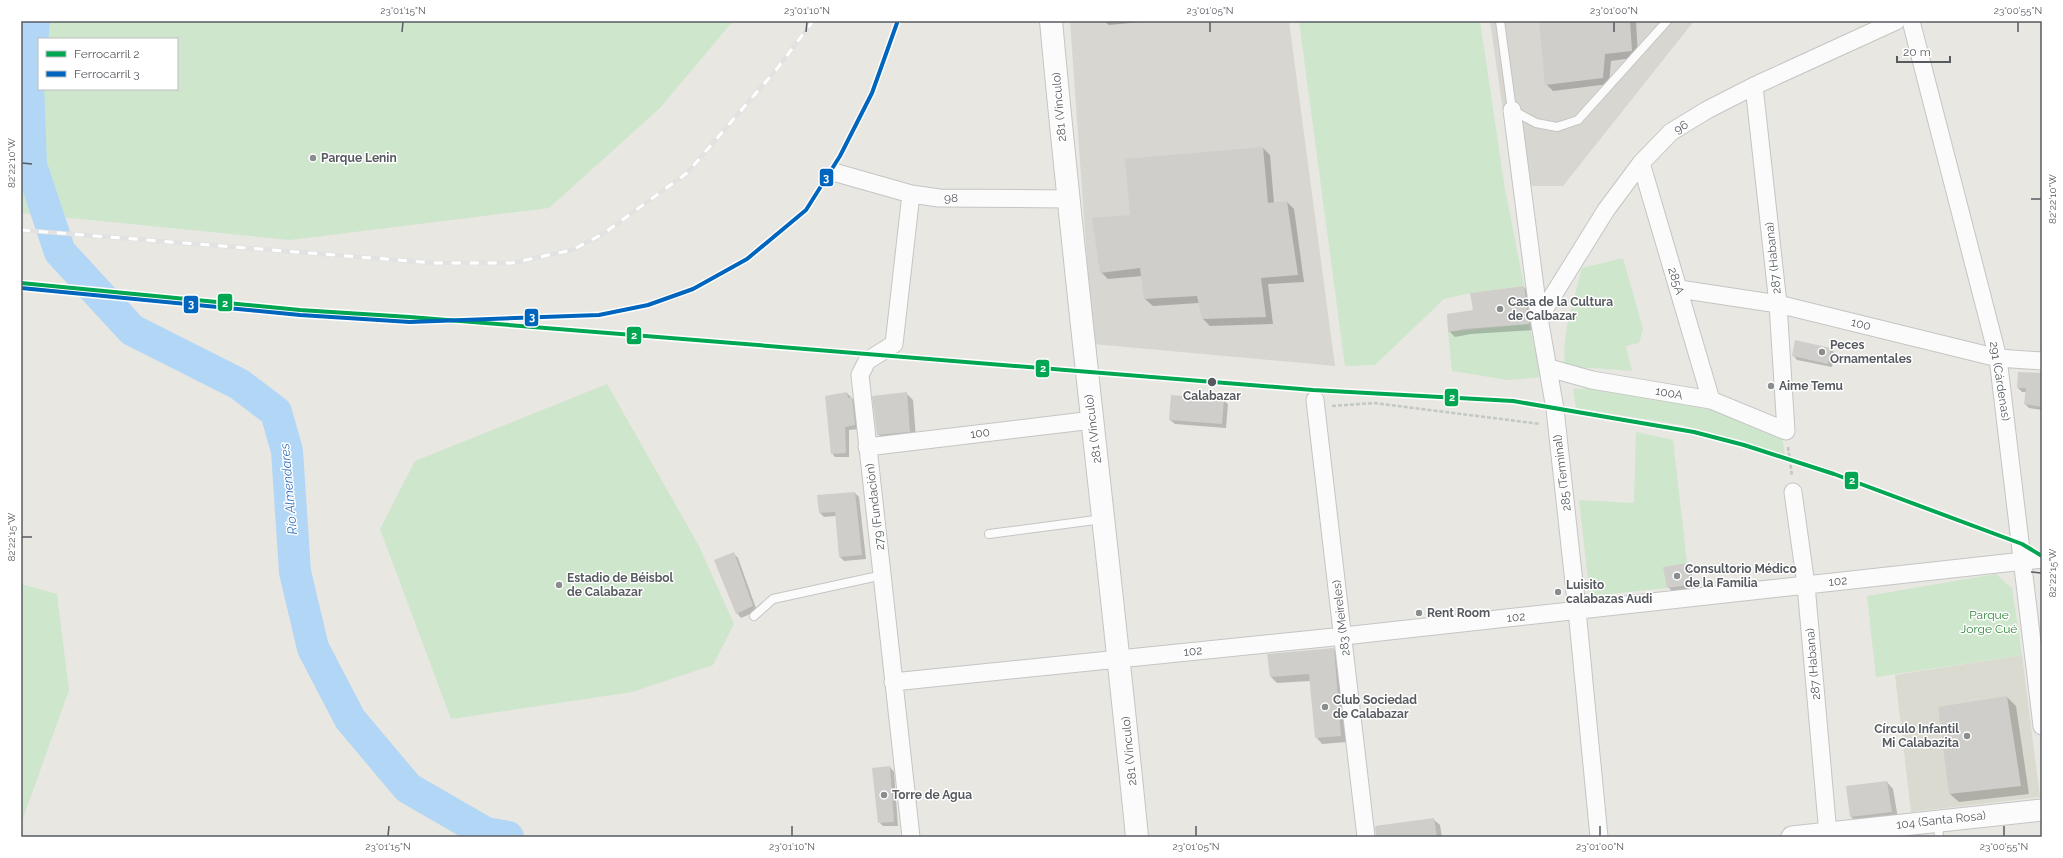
<svg xmlns="http://www.w3.org/2000/svg" width="2063" height="858" viewBox="0 0 2063 858" font-family="Raleway,sans-serif">
<style>
.industrial{fill:#d8d6d1}
.education{fill:#dbdad1}
.green{fill:#cee6cc;fill-rule:evenodd}
.shadow{fill:#0003}
.lines{fill:none;stroke-linecap:round;stroke-linejoin:round}
.river{stroke:#b2d6f6;stroke-width:32}
.building{fill:#cfcecb}
.service-casing{stroke:#c4c5c4;stroke-width:10}
.minor-casing{stroke:#c4c5c4;stroke-width:19}
.tertiary-casing{stroke:#c4c5c4;stroke-width:23}
.secondary-casing{stroke:#c4c5c4;stroke-width:24}
.path{stroke:#c3c8c5;stroke-width:2.5;stroke-dasharray:4 2;stroke-linecap:butt}
.service{stroke:#fcfbfb;stroke-width:8}
.minor{stroke:#fcfbfb;stroke-width:17}
.tertiary{stroke:#fcfbfb;stroke-width:21}
.secondary{stroke:#fcfbfb;stroke-width:22}
.rail-casing{stroke:#e1e2e1;stroke-width:4.5}
.rail{stroke:#fff;stroke-width:3;stroke-dasharray:9;stroke-linecap:butt}
.rail-1-casing{stroke:#fff;stroke-width:7}
.rail-2-casing{stroke:#fff;stroke-width:7}
.rail-1{stroke:#00a651;stroke-width:4}
.rail-2{stroke:#0065bd;stroke-width:4}
.ticks{fill:none;stroke:#575b60;stroke-width:1.5}
.poi-dot{fill:#8a8c8e;stroke:#fff;stroke-width:1.5}
.stop-dot{fill:#575b60;stroke:#fff;stroke-width:1.5}
.labels{text-anchor:middle;stroke-width:3;stroke-linejoin:round;paint-order:stroke}
.street-label{font-size:12px;fill:#575b60;stroke:#fff}
.poi-label{font-size:12px;font-weight:bold;fill:#575b60;stroke:#fff;text-anchor:start}
.stop-label{font-size:12px;font-weight:bold;fill:#575b60;stroke:#fff}
.park-label{font-size:12px;fill:#308738;stroke:#fff}
.water-label{font-size:13px;font-style:italic;fill:#3774be;stroke:#fff}
.line-badge{stroke:#fff;stroke-width:1.5}
.badge-label{font-size:11px;text-anchor:middle;font-weight:bold;fill:#fff}
.neatline{fill:none;stroke:#575b60;stroke-width:1.5}
.ticks-label{font-size:10px;text-anchor:middle;fill:#575b60}
</style>
<rect width="100%" height="100%" fill="#e8e7e2"/>
<path class="industrial" d="M1070 21H1289L1335 366 1093 344Z
M1490 21H1694L1563 186H1514Z"/>
<path class="education" d="M2022 655 2040 797 1911 812 1895 675Z"/>
<path class="green" d="M21 21H733L660 108 549 208 290 240 21 213ZM39 39H177V89H39Z
M1299 21H1480L1505 189 1524 286 1470 293 1444 299 1375 365 1345 366Z
M1623 258 1643 329 1639 343 1626 346 1632 371 1592 368H1565C1561 334 1574 300 1582 268Z
M1529 324 1542 377 1508 380 1452 371 1448 332Z
M607 384 699 546 734 624 713 665 632 692 451 719 380 529 415 461Z
M1602 388 1637 393 1714 410 1782 438 1785 456 1682 425 1576 408 1573 389Z
M1636 432 1673 440 1687 563 1664 567 1667 588 1590 596 1579 500 1634 503Z
M1996 574 2012 588 2022 655 1876 677 1867 596Z
M21 584 57 594 69 690 22 821Z"/>
<path class="shadow" d="M1104 21H1140V22L1109 25Z
M1540 21H1636L1638 57 1611 61 1609 84 1553 91 1546 84Z
M1263 148 1270 155 1274 203 1287 202 1294 209 1304 282 1268 284 1273 324 1210 326 1203 319 1199 303 1153 306 1145 299 1142 276 1108 279 1101 272 1131 216Z
M1524 287 1530 293 1535 330 1471 334 1455 337 1449 331Z
M1831 349 1835 353 1832 367 1797 360 1793 355Z
M2042 374V410L2029 408 2025 404 2026 392H2022L2018 388Z
M847 393 856 402 859 429 849 430V457H835L832 453Z
M907 394 913 400 916 438 884 441 878 434Z
M1223 400 1228 404 1226 428 1175 424 1170 420Z
M855 493 859 497 866 559 844 561 840 557 836 516 824 517 820 513Z
M733 553 738 558 757 611 741 618 737 613Z
M1687 564 1691 568 1694 589 1673 592 1668 587Z
M1333 649 1340 655 1347 742 1322 744 1316 737 1310 681 1277 683 1271 677Z
M2007 697 2016 706 2029 794 1959 802 1950 794Z
M890 767 894 772 898 826H883L879 822Z
M1887 782 1893 789 1898 818 1858 823 1851 817Z
M1433 819 1440 825 1442 837H1378Z"/>
<g class="lines">
<path class="river" d="M34 21 28 84 31 165 60 252 132 330 239 384 276 412 287 451 295 572 313 648 350 719 408 788 486 833 508 837"/>
</g>
<path class="building" d="M1539 21H1630L1632 51 1605 54 1603 78 1545 85Z
M1263 147 1268 203 1287 201 1298 275 1261 278 1266 317 1202 319 1197 296 1144 299 1140 268 1100 273 1092 218 1130 215 1125 159Z
M1524 286 1529 324 1465 329 1448 332 1447 314 1473 310 1470 293Z
M1795 340 1831 348 1828 364 1792 356Z
M2018 372 2042 373V407L2024 404 2026 388H2017Z
M847 392 848 398 852 397 855 425 845 427 846 453 831 454 825 396Z
M907 392 910 432 877 435 872 396Z
M1171 395 1224 399 1222 424 1169 420Z
M855 492 862 555 839 557 835 512 819 513 817 495Z
M734 552 753 606 736 614 714 560Z
M1687 563 1690 585 1667 588 1663 567Z
M1334 648 1341 736 1315 738 1309 674 1270 677 1267 654Z
M2007 696 2021 786 1949 794 1938 707Z
M890 766 894 822 878 823 872 768Z
M1887 781 1892 812 1850 817 1846 786Z
M1434 818 1437 837H1376L1375 826Z"/>
<g class="lines">
<defs>
<path id="service" d="M1500 21 1512 110 1536 123 1557 127 1578 120 1667 21
M989 534 1103 519
M754 616 773 599 883 575
M1938 822 1939 837"/>
<path id="minor" d="M1911 21 1998 358 2042 726
M1512 110 1539 318 1555 409 1577 610 1599 837
M1641 163 1711 400
M837 173 911 194 939 198 1068 199
M911 194 894 344 867 361 860 375 911 837
M1679 289 1778 304 1998 358 2042 361
M1539 318 1606 210 1641 163 1671 132 1707 110 1754 86 1896 21
M1549 368 1592 380 1711 400 1786 431 1778 304 1754 86
M1315 400 1366 837
M867 447 1093 420
M1793 492 1806 585 1828 834
M893 682 1344 636 2042 559"/>
<path id="tertiary" d="M1792 837 2042 810"/>
<path id="secondary" d="M1051 21C1076 293 1110 565 1137 837"/>
</defs>
<use href="#service" class="service-casing"/>
<use href="#minor" class="minor-casing"/>
<use href="#tertiary" class="tertiary-casing"/>
<use href="#secondary" class="secondary-casing"/>
<path class="path" d="M1332 406 1374 403 1540 424
M1788 447 1792 476"/>
<use href="#service" class="service"/>
<use href="#minor" class="minor"/>
<use href="#tertiary" class="tertiary"/>
<use href="#secondary" class="secondary"/>
<defs>
<path id="rail" d="M21 230 435 263H512L572 250 603 234 687 173 776 70 813 21"/>
</defs>
<use href="#rail" class="rail-casing"/>
<use href="#rail" class="rail"/>
<defs>
<path id="rail-1" d="M21 283 300 310 410 317 1313 390 1513 401 1694 432 1744 445 1834 474 2022 544 2042 556"/>
<path id="rail-2" d="M21 288 300 315 410 322 599 315 648 305 693 289 747 259 806 210 840 156 872 93 897 23"/>
</defs>
<use href="#rail-1" class="rail-1-casing"/>
<use href="#rail-2" class="rail-2-casing"/>
<use href="#rail-1" class="rail-1"/>
<use href="#rail-2" class="rail-2"/>
</g>
<path class="ticks" d="M402 32 403 22M806 32 807 22M1210 32V22M1614 32V22M2018 32V22M22 163 32 164M2031 199H2041M22 537H32M2031 572 2041 573M388 836 389 826M792 836V826M1196 836V826M1600 836V826M2004 836V826"/>
<g class="poi-dot">
<circle cx="313" cy="158" r="4"/>
<circle cx="1500" cy="309" r="4"/>
<circle cx="1822" cy="352" r="4"/>
<circle cx="1771" cy="386" r="4"/>
<circle cx="1677" cy="576" r="4"/>
<circle cx="559" cy="585" r="4"/>
<circle cx="1558" cy="592" r="4"/>
<circle cx="1419" cy="613" r="4"/>
<circle cx="1325" cy="707" r="4"/>
<circle cx="1967" cy="736" r="4"/>
<circle cx="884" cy="795" r="4"/>
</g>
<circle class="stop-dot" cx="1212" cy="382" r="5"/>
<g class="labels">
<g class="street-label">
<text transform="translate(1059 107) rotate(-95)" y="4">281 (Vínculo)</text>
<text transform="translate(1681 127) rotate(-32)" y="4">96</text>
<text x="951" y="202">98</text>
<text transform="translate(1773 258) rotate(-96)" y="4">287 (Habana)</text>
<text transform="translate(1676 281) rotate(73)" y="4">285A</text>
<text transform="translate(1861 324) rotate(14)" y="4">100</text>
<text transform="translate(2000 381) rotate(81)" y="4">291 (Cárdenas)</text>
<text transform="translate(1669 393) rotate(10)" y="4">100A</text>
<text transform="translate(1093 429) rotate(-97)" y="4">281 (Vínculo)</text>
<text transform="translate(980 433) rotate(-7)" y="4">100</text>
<text transform="translate(1562 473) rotate(-97)" y="4">285 (Terminal)</text>
<text transform="translate(875 507) rotate(-97)" y="4">279 (Fundación)</text>
<text transform="translate(1838 581) rotate(-6)" y="4">102</text>
<text transform="translate(1516 617) rotate(-6)" y="4">102</text>
<text transform="translate(1341 618) rotate(-97)" y="4">283 (Meireles)</text>
<text transform="translate(1193 651) rotate(-6)" y="4">102</text>
<text transform="translate(1813 664) rotate(-95)" y="4">287 (Habana)</text>
<text transform="translate(1129 751) rotate(-96)" y="4">281 (Vínculo)</text>
<text transform="translate(1941 820) rotate(-6)" y="4">104 (Santa Rosa)</text>
</g>
<g class="poi-label">
<text x="321" y="162">Parque Lenin</text>
<text x="1508" y="306">Casa de la Cultura<tspan x="1508" dy="14">de Calbazar</tspan></text>
<text x="1830" y="349">Peces<tspan x="1830" dy="14">Ornamentales</tspan></text>
<text x="1779" y="390">Aime Temu</text>
<text x="1685" y="573">Consultorio Médico<tspan x="1685" dy="14">de la Familia</tspan></text>
<text x="567" y="582">Estadio de Béisbol<tspan x="567" dy="14">de Calabazar</tspan></text>
<text x="1566" y="589">Luisito<tspan x="1566" dy="14">calabazas Audi</tspan></text>
<text x="1427" y="617">Rent Room</text>
<text x="1333" y="704">Club Sociedad<tspan x="1333" dy="14">de Calabazar</tspan></text>
<text x="1959" y="733" text-anchor="end">Círculo Infantil<tspan x="1959" dy="14">Mi Calabazita</tspan></text>
<text x="892" y="799">Torre de Agua</text>
</g>
<g class="stop-label">
<text x="1212" y="400">Calabazar</text>
</g>
<g class="park-label">
<text x="1989" y="619">Parque<tspan x="1989" dy="14">Jorge Cué</tspan></text>
</g>
<g class="water-label">
<text transform="translate(288 489) rotate(-95)" y="5">Río Almendares</text>
</g>
</g>
<g class="line-badge">
<rect x="819" y="168" width="15" height="19" rx="4" fill="#0065bd"/>
<rect x="217" y="293" width="16" height="19" rx="4" fill="#00a651"/>
<rect x="183" y="295" width="16" height="19" rx="4" fill="#0065bd"/>
<rect x="524" y="308" width="15" height="19" rx="4" fill="#0065bd"/>
<rect x="626" y="326" width="16" height="19" rx="4" fill="#00a651"/>
<rect x="1035" y="359" width="15" height="19" rx="4" fill="#00a651"/>
<rect x="1444" y="388" width="15" height="19" rx="4" fill="#00a651"/>
<rect x="1844" y="471" width="15" height="19" rx="4" fill="#00a651"/>
</g>
<g class="badge-label">
<text x="826" y="182">3</text>
<text x="225" y="307">2</text>
<text x="191" y="308">3</text>
<text x="532" y="321">3</text>
<text x="634" y="339">2</text>
<text x="1043" y="372">2</text>
<text x="1452" y="401">2</text>
<text x="1852" y="484">2</text>
</g>
<rect width="2063" height="858" fill="none" stroke="#ffffff" stroke-width="44"/>
<rect x="38" y="38" width="140" height="52" fill="#ffffff" stroke="#bcbdbf"/>
<rect x="46" y="51" width="20" height="6" fill="#00a651" stroke="#bcbdbf"/>
<text x="74" y="58" font-size="12" fill="#575b60">Ferrocarril 2</text>
<rect x="46" y="71" width="20" height="6" fill="#0065bd" stroke="#bcbdbf"/>
<text x="74" y="78" font-size="12" fill="#575b60">Ferrocarril 3</text>
<path d="M1897 56v6h53v-6" fill="none" stroke="#575b60" stroke-width="2"/>
<text x="1903" y="56" font-size="12" fill="#575b60" stroke="#ffffff" stroke-width="3" paint-order="stroke">20 m</text>
<rect x="22" y="22" width="2019" height="814" class="neatline"/>
<g class="ticks-label">
<text x="403" y="14">23°01'15"N</text>
<text x="807" y="14">23°01'10"N</text>
<text x="1210" y="14">23°01'05"N</text>
<text x="1614" y="14">23°01'00"N</text>
<text x="2018" y="14">23°00'55"N</text>
<text transform="translate(11 163) rotate(-90)" y="4">82°22'10"W</text>
<text transform="translate(2052 199) rotate(-90)" y="4">82°22'10"W</text>
<text transform="translate(11 537) rotate(-90)" y="4">82°22'15"W</text>
<text transform="translate(2052 573) rotate(-90)" y="4">82°22'15"W</text>
<text x="388" y="850">23°01'15"N</text>
<text x="792" y="850">23°01'10"N</text>
<text x="1196" y="850">23°01'05"N</text>
<text x="1600" y="850">23°01'00"N</text>
<text x="2004" y="850">23°00'55"N</text>
</g>
</svg>
